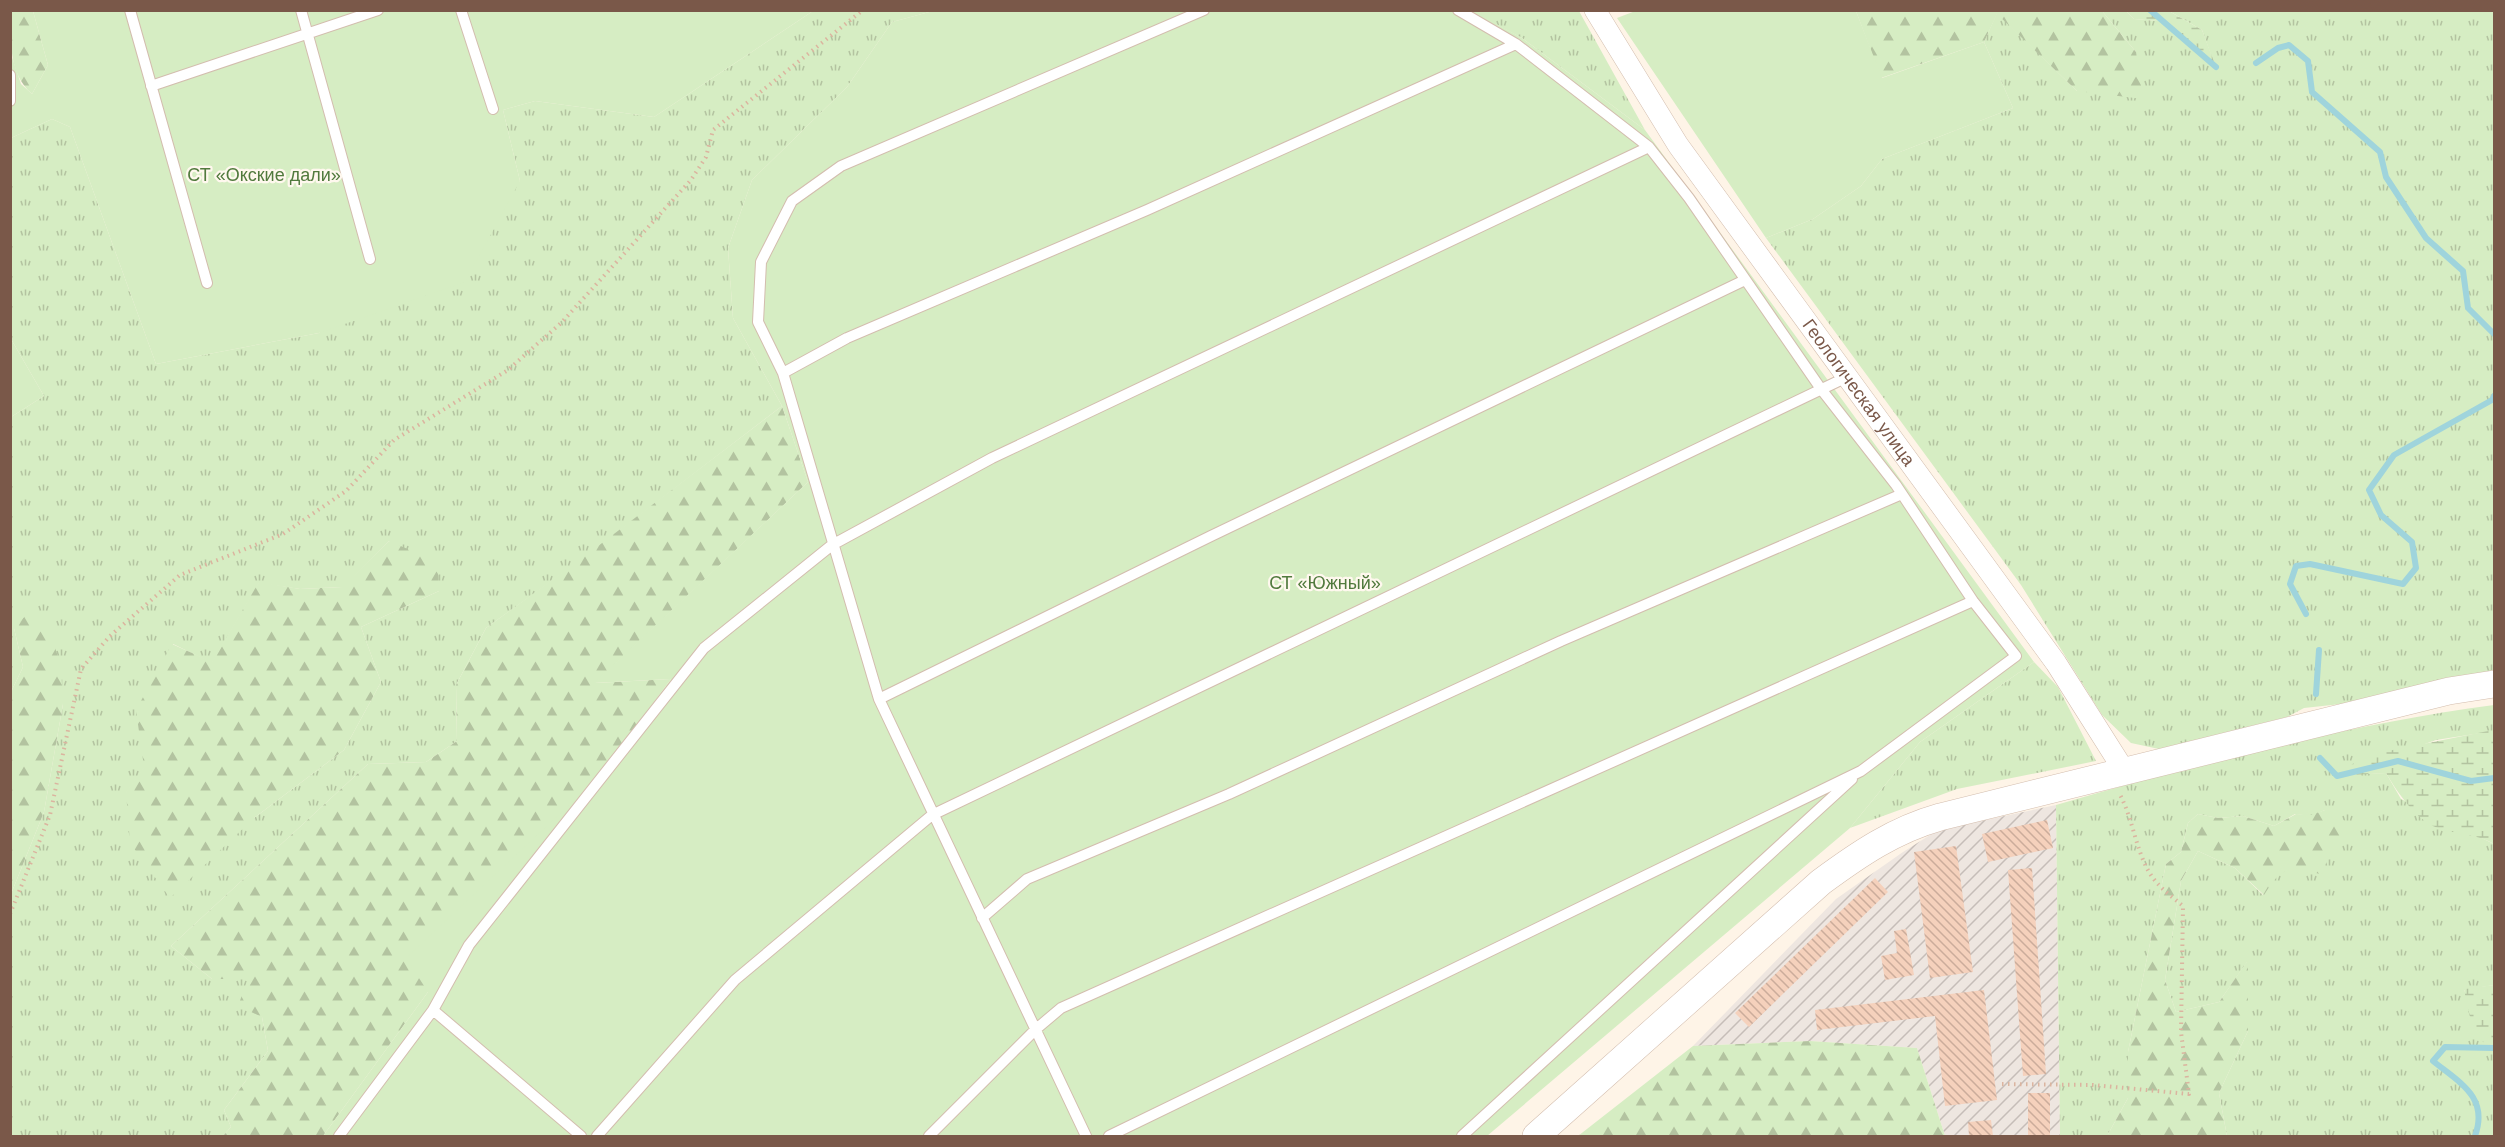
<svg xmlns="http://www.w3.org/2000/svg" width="2505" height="1147" viewBox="0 0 2505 1147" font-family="Helvetica,sans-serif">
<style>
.industrial{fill:url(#industrial-furrows)}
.grass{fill:url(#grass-tufts);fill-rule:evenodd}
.forest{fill:url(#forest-firs)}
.wetland{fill:url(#wetland-marsh)}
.green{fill:#d6edc3}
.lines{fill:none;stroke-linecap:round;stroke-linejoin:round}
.stream{stroke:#9fd4dc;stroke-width:6}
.building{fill:url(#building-back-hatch)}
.service-casing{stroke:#d3bdae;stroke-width:12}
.minor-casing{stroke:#d3bdae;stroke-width:22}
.tertiary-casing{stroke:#d3bdae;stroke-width:28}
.path{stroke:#dbb49f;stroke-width:4;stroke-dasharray:1.5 4.5;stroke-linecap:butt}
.service{stroke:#fff;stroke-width:10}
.minor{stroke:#fff;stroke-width:21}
.tertiary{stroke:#fff;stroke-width:27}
.labels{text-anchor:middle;stroke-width:4.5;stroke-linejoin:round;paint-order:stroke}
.park-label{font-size:18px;fill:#517a3d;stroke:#fff8ee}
.street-label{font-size:18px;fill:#7a5849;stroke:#fff8ee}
</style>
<defs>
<pattern id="industrial-furrows" width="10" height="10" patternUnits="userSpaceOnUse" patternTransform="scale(1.5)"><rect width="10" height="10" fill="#eee6e0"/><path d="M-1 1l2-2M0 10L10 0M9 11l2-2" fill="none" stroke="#c6bdb8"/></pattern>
<pattern id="grass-tufts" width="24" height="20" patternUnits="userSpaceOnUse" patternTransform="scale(1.5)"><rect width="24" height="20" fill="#d6edc3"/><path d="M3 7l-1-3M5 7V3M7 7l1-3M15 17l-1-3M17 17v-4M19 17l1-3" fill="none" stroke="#b3c3a0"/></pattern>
<pattern id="forest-firs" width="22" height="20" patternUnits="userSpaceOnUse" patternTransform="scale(1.5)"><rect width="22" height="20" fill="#d6edc3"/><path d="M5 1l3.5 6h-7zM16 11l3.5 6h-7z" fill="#b3c3a0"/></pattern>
<pattern id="wetland-marsh" width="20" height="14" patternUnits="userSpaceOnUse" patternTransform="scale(1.5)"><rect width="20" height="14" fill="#d6edc3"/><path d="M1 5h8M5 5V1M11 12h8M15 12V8" fill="none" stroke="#b3c3a0"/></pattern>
<pattern id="building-back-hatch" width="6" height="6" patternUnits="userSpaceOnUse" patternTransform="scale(1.5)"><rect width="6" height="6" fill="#f5d1bc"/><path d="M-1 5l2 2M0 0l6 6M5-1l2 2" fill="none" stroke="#cbac9b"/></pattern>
</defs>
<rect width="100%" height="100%" fill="#fef4e7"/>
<path class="industrial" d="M2056 805 2060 1136H1945L1917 1048 1810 1041 1693 1046 1836 899 1903 852 1938 830Z"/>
<path class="grass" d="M813 11H933L892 22 847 87 752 180 728 248 733 318 782 406 585 557 486 628 456 685 457 741 426 762 368 764 171 946 212 979H249L262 1017 268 1051 224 1110 231 1127 223 1136H11V894L44 812 63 704 14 628 23 667 11 692V417L44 396 11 339V138L52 119 70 127 156 364 319 333 520 181 503 110 535 101 654 117ZM389 541 439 591 361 627 381 682 344 750 254 818 126 793 144 768 173 644 212 663 259 583 300 589 343 587Z
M1471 11H1579L1645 130 1522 38Z
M2102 11H2126L2134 19 2159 21 2215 66 2202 30 2169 11H2494V670L2341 704 2304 708 2287 717 2159 749 2131 743 2102 715 2021 585 1766 238 1813 219 1861 186 1882 159 2013 108 1984 42 1997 13 2077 91 2136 52Z
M2034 662 2058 687 2096 761 1957 789 1850 828 1920 742Z
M2494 705V731L2436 740 2338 775 2386 773 2401 799 2494 844V985L2464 990 2491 1049H2494V1136H2227L2219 1093 2248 1031 2247 962 2219 1002 2176 1012 2165 980 2181 881 2198 851 2235 868 2263 895 2276 875 2293 867 2325 810 2311 816 2295 814 2274 826 2243 816 2218 818 2198 814 2188 823 2181 852 2166 864 2128 1052V1098L2107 1136H2060L2056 805C2196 764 2350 724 2494 705Z"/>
<path class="forest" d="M10 11H33L48 65 32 94C8 73 11 40 10 11Z
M1856 11H2102L2136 52 2143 99 2077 91 1997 14 1984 42 1881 78Z
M782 406 808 482 595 683 671 679 597 779 428 992 323 1136H223L231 1127 224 1110 268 1051 262 1017 238 1006 248 979H212L171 946 368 764 426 762 457 741 456 685 486 628 585 556Z
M389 541 438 562 439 591 361 627 381 682 344 750 254 818 170 898 130 843 126 792 144 767 136 710 172 644 212 662 259 582 300 589 342 587Z
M27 614 48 626 61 666 63 704 44 812 11 894V692L23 667 14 628Z
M2325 810 2345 821 2342 835 2320 874C2288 866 2282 866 2264 895L2235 868 2198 851 2181 881 2165 980 2176 1012 2219 1002 2248 960V1031L2219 1093 2227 1136H2107L2128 1098V1052L2166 864 2181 852 2188 823 2198 814 2218 818 2243 816 2274 826 2296 814 2311 815Z
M1810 1041 1917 1048 1945 1136H1578L1693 1046Z"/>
<path class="wetland" d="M2126 11H2169L2202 30 2216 67 2159 21 2134 19Z
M2488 731H2494V844C2479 835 2458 834 2441 829 2418 823 2397 792 2386 773L2337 776 2363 756Z
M2494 985V1049C2473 1042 2468 1009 2464 989Z"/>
<path class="green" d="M1471 10 1522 38 1645 130 2034 662 1920 742 1850 828 1487 1136H323L428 992 406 958 597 779 671 679 594 683 808 482 782 406 733 318 728 248 752 180 847 87 892 22 933 11Z
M1638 10 1856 11 1882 78 1984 42 2013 108 1882 159 1861 186 1813 219 1766 238 1617 18Z
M33 11H813L654 117 535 101 503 110 520 181 465 282 319 333 156 364 70 127 52 119 11 138 10 51 21 84 32 94 48 65Z
M11 339 44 396 11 417H10Z"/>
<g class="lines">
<path class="stream" d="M2150 10 2216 67
M2256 63 2278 48 2289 45 2308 61 2312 92 2380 152 2386 177 2426 238 2463 271 2468 308 2494 334
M2306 614 2290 584 2296 566 2310 564 2403 584 2416 568 2412 542 2381 515 2369 490 2394 455 2492 400 2494 396
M2316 694 2319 650
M2320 758 2337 776 2398 761 2471 781 2494 778
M2475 1136C2489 1097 2460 1083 2433 1061L2445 1047 2494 1048"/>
</g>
<path class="building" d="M2047 820 2053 848 1988 862 1982 834Z
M1956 846 1973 972 1930 978 1914 852Z
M2032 868 2046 1074 2023 1076 2008 870Z
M1875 878 1888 892 1749 1027 1735 1013Z
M1906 929 1914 975 1885 980 1881 956 1897 953 1894 931Z
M1984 990 1997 1100 1945 1106 1935 1016 1817 1030 1815 1010Z
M2028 1093H2050V1136H2028Z
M1991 1120 1993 1136H1969L1968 1122Z"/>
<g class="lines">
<defs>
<path id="service" d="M130 10 207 283
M301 10 370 259
M461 10 493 109
M10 75V101
M151 86 378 10
M783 373 847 338 1147 210 1516 44
M879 699 1211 536 1745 280
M982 918 1027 879 1229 794 1561 641 1902 494
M433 1010 581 1136
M339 1136 433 1010 469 945 704 648 832 545 992 458 1649 147
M597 1136 735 980 932 815 1847 377
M929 1136 1035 1030 1061 1008 1973 601
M1086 1136 879 699 783 373 758 322 761 262 792 201 841 166 1204 10
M1109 1136 1861 771 2016 656 1973 601 1896 485 1821 389 1689 198 1649 147 1516 44 1458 10
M1462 1136 1852 779"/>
<g id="minor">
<path id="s1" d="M1595 10 1678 145 2056 663 2125 772"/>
</g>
<path id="tertiary" d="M1536 1136 1821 882C1859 854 1894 830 1940 817L2449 691 2494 684"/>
</defs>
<use href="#service" class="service-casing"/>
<use href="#minor" class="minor-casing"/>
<use href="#tertiary" class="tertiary-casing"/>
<path class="path" d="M10 914 50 815 81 669 110 636 180 575 283 534 346 491 394 440 508 370 562 322 691 180 706 157 713 130 863 10
M2002 1084 2093 1085 2189 1094 2181 1032 2183 906C2175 899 2165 892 2158 884 2136 861 2135 821 2119 793"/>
<use href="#service" class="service"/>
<use href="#minor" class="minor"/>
<use href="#tertiary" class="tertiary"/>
</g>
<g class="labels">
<g class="park-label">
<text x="264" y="181">СТ «Окские дали»</text>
<text x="1325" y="589">СТ «Южный»</text>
</g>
<g class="street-label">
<text dy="6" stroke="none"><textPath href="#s1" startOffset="465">Геологическая улица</textPath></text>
</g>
</g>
<rect width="2505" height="1147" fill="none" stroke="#7a5849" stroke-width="24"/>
</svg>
